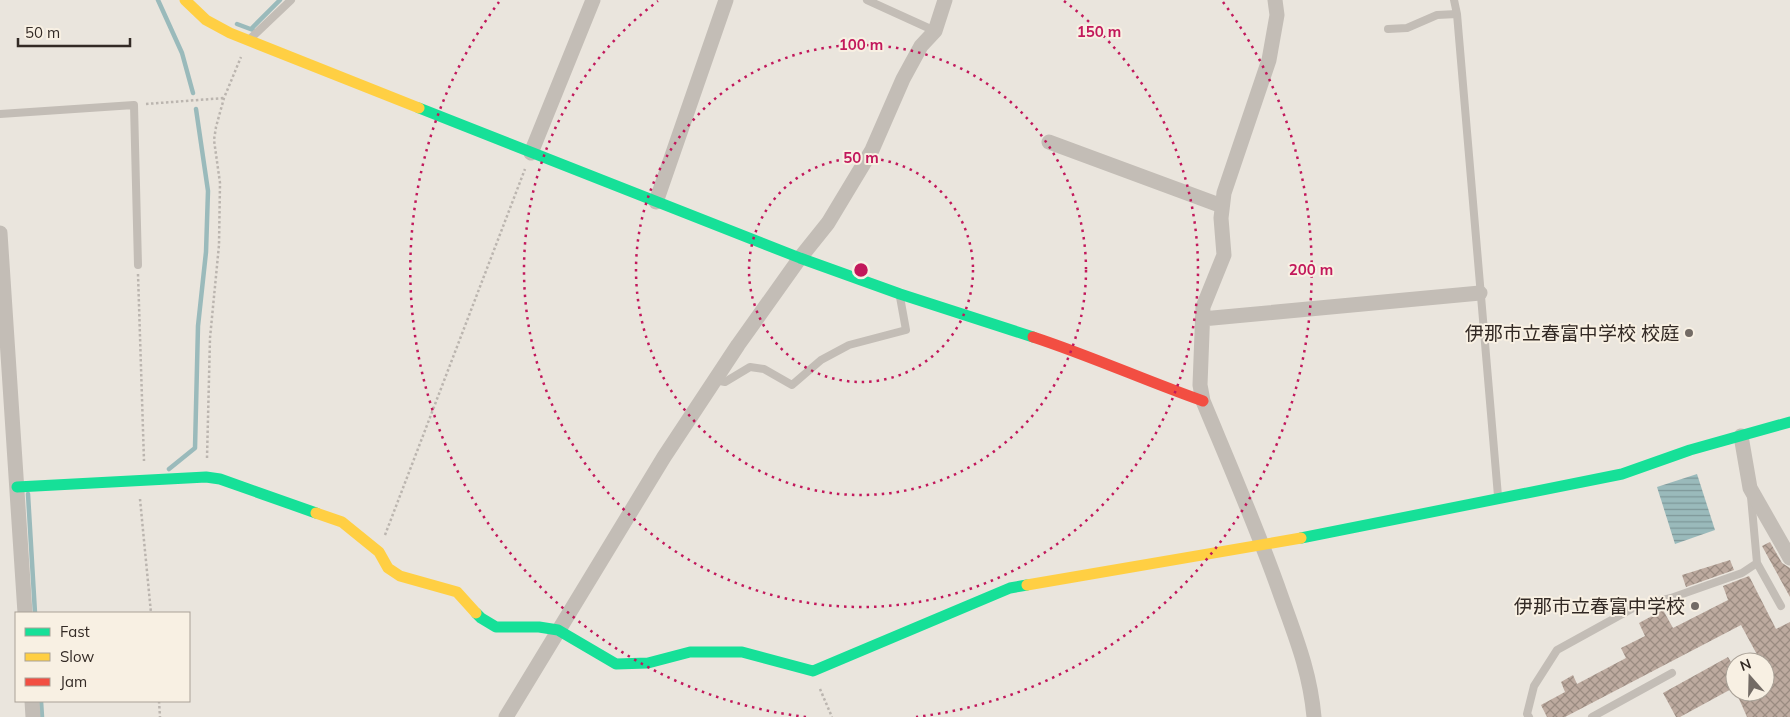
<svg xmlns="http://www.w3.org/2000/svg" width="1790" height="717" viewBox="0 0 1790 717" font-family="Mulish,'Noto Sans JP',sans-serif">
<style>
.water{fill:url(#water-rules)}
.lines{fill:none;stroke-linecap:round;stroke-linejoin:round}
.stream{stroke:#9ababb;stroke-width:4.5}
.building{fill:url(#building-cross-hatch)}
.path{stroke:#bbb5af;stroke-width:2.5;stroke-dasharray:2.5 2.5;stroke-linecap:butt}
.lane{stroke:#c3bdb6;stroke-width:8}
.street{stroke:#c3bdb6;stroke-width:15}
.fast{stroke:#16e098;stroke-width:11}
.slow{stroke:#ffcf43;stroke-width:11}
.jam{stroke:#f24e42;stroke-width:11}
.ring{fill:none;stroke:#c2185b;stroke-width:2.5;stroke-dasharray:2.5 5}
.poi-dot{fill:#736b65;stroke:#f8f0e3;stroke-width:2}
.labels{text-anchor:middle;stroke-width:4;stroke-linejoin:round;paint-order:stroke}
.poi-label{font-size:19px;fill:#332a25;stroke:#f8f0e3;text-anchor:end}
.centre{fill:#c2185b;stroke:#f8f0e3;stroke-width:2.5}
.ring-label{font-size:15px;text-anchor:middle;font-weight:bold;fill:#c2185b;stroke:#f8f0e3;stroke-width:4;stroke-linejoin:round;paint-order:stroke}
</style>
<defs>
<pattern id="water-rules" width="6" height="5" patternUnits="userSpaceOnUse" patternTransform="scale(1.25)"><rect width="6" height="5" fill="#9ababb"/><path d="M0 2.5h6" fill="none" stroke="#7e9798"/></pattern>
<pattern id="building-cross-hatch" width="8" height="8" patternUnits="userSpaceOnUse" patternTransform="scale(1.25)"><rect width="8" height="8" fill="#bdaa9f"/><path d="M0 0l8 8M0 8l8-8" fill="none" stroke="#9a8b81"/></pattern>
</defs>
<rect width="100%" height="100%" fill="#eae5dd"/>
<path class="water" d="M1697 474 1715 530 1675 544 1657 487Z"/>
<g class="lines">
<path class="stream" d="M158 0 182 53 193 93
M237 24 253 30
M251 29 280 0
M169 469 195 448 198 326 206 252 208 191 196 109
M28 494 35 613
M41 701 42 717"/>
</g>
<path class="building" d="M1770 542 1782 563 1790 568V597L1762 546Z
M1730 560 1734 570 1686 587 1682 575Z
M1749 576 1776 629 1790 622V717H1747L1736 692H1765V684L1771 680 1765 669V662H1761L1741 625 1565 717H1547L1541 705 1565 692 1561 682 1573 675 1577 684 1626 658 1621 648 1645 636 1639 623 1663 610 1673 628 1728 600 1723 586Z
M1728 657 1735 669V687L1680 717H1676L1663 693Z"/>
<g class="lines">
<path class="path" d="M146 104 224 98
M138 274 144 461
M207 458 210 338 219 245 220 183 214 140 216 127 224 98 241 57
M140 499 151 613
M385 535 525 169
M820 689 832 717
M159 701 160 717"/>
<path class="lane" d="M867 0 935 31
M1454 0 1457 14 1498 496
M1388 29 1407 28 1437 15 1457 14
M251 38 291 0
M0 114 134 105 138 265
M715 380 725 382 750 367 764 369 792 385 821 360 849 345 906 330 900 297
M1757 563 1781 606
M1529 717 1527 714 1534 686 1557 650 1635 607 1671 598 1742 573 1757 563 1751 497
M1592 717 1672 673"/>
<path class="street" d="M1275 0 1277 15 1269 60 1224 193 1221 218 1224 255 1203 307 1200 385 1203 401C1230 466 1258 530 1281 596 1296 638 1310 672 1314 717
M1049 142 1222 206
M531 153 593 0
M656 202 726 0
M0 233 25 613
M1202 319 1480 293
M1741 436 1750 488 1790 558
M32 701 33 717
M506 717 664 457 738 345 800 258 828 223 872 150 903 79 921 46 935 31 945 0"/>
<path class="fast" d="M419 108 800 258 900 294 1033 337
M17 487 206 477 220 479 316 513
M1301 538 1622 474 1690 450 1790 422
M476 613 481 618 496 627H539L558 630 616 664 648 663 690 652H742L813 671 1010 588 1027 585"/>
<path class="slow" d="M185 0 206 20 230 33 419 108
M316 513 342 522 379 552 388 568 400 576 457 592 476 613
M1027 585 1301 538"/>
<path class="jam" d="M1033 337C1091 356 1146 381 1203 401"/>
</g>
<g class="ring">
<circle cx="861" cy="270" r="112"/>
<circle cx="861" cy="270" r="225"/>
<path d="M1064 1A337 337 0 1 1 658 1"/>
<path d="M806 717A450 450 0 0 1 499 2M1223 2A450 450 0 0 1 916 717"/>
</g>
<g class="poi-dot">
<circle cx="1689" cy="333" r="5"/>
<circle cx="1695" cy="606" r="5"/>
</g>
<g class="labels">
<g class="poi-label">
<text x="1679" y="340">伊那市立春富中学校 校庭</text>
<text x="1685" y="613">伊那市立春富中学校</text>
</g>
</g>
<circle cx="861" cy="270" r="8" class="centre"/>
<g class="ring-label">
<text x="1099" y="37">150 m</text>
<text x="861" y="50">100 m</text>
<text x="861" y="163">50 m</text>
<text x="1311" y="275">200 m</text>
</g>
<rect x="15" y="612" width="175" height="90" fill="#f8f0e3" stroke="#a9a197"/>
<rect x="25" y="628" width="25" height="8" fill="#16e098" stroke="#a9a197"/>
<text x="60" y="637" font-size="15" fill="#332a25">Fast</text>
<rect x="25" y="653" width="25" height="8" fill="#ffcf43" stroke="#a9a197"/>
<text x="60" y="662" font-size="15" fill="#332a25">Slow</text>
<rect x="25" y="678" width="25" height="8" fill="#f24e42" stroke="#a9a197"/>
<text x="60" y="687" font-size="15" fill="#332a25">Jam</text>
<g transform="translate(1750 677) rotate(340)"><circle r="24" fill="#f8f0e3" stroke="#a9a197"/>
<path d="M0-4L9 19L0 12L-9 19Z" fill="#736b65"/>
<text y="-8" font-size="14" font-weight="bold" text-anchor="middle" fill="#332a25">N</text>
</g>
<path d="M18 38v8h112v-8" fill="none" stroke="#332a25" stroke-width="2.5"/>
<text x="25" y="38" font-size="15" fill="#332a25" stroke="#f8f0e3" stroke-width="4" paint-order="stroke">50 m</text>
</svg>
